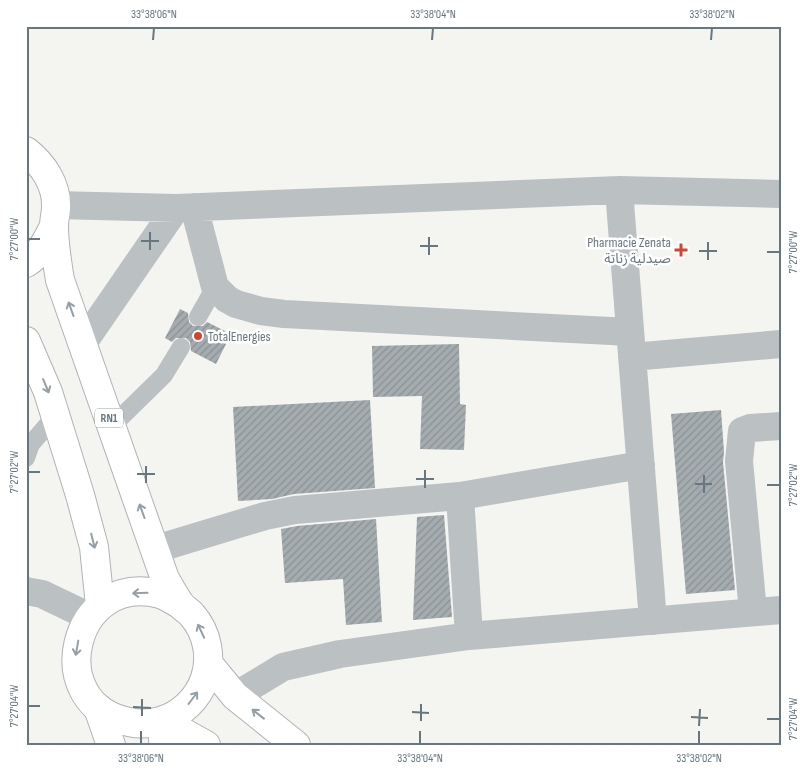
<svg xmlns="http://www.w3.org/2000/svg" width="807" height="771" viewBox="0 0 807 771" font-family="'Sofia Sans Condensed','Noto Sans Arabic',sans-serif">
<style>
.building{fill:url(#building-hatch)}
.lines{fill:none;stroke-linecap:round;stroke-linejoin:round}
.primary-casing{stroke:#afb4b6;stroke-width:30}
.trunk-casing{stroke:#afb3b5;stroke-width:30}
.service{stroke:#bbc0c2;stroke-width:18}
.minor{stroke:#bbc0c2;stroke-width:28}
.tertiary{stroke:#bbc0c2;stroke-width:28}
.primary{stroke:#fff;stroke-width:28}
.trunk{stroke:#fff;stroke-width:28}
.oneway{stroke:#94a0a5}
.ticks{fill:none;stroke:#66777f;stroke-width:2}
.poi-dot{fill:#d34532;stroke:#fff;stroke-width:2}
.labels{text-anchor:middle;stroke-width:5;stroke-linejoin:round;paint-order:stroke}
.shield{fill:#fff;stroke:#94a0a5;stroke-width:1}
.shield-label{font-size:12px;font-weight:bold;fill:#66777f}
.poi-label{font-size:14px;fill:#66777f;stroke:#fff;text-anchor:end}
.neatline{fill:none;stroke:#66777f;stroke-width:2}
.ticks-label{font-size:12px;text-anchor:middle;fill:#66777f}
</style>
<defs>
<pattern id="building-hatch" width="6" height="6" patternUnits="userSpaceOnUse" patternTransform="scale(1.25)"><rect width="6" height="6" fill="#a4acaf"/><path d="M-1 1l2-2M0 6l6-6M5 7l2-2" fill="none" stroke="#899194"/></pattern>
</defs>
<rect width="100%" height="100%" fill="#f4f4f1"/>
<path class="building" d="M180 309 188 313 189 322 193 326H203L207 322 231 334 216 364 191 351 190 342 186 338H176L172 342 165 338Z
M459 344 460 404 466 405 464 450 420 449 422 396 373 397 372 346Z
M370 400 375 488 294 494 272 499 238 501 233 407Z
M721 410 724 452 723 462 735 590 686 594 671 414Z
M444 515 452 617 413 620 417 517Z
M376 519 382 622 346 625 343 579 285 583 281 529 297 526Z"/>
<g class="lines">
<defs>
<path id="primary" d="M98 708 111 745
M163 745V721"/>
<path id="trunk" d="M26 151C43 164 57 185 56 207 56 213 54 220 54 226 54 244 57 262 60 280L165 579C170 587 175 597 181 605 184 609 189 611 192 615 199 623 205 635 207 646 216 692 173 732 129 722 41 705 72 571 160 594 167 596 174 601 181 605
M26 263C40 255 47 240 54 226
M26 341 48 392 80 495 94 547 100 606
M208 663 235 696 296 745
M163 721 206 745"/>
</defs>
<use href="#primary" class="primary-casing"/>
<use href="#trunk" class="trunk-casing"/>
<path class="service" d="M198 317 215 287
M112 426 164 375 181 347
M26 458 31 444 56 415"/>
<path class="minor" d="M619 190 653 621
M56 205 176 208 619 190 781 194
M194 207 215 287 227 299 236 304 261 311 284 314 630 332
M83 343 176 208
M632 357 781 344
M156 549 265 516 295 510 460 496
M753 612 739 461 742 431 750 428 781 426
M469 636 460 496 641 465
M235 696 283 667 340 654 469 636 781 610"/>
<path class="tertiary" d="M26 591 42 594 90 617"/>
<use href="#primary" class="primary"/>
<use href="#trunk" class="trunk"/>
</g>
<defs><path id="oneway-shaft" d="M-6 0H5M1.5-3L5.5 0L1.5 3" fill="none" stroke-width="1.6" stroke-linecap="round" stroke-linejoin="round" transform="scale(1.25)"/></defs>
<g class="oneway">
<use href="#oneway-shaft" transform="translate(71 309) rotate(-110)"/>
<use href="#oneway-shaft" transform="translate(46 386) rotate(67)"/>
<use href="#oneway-shaft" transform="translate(142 511) rotate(-110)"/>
<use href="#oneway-shaft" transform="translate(93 541) rotate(76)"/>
<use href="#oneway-shaft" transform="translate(140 593) rotate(178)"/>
<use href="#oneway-shaft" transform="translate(201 631) rotate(-115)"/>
<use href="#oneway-shaft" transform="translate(77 648) rotate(100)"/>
<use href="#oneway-shaft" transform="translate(193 698) rotate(-53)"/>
<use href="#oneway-shaft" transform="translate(258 714) rotate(-142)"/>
</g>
<path class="ticks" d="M153 40 154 28M432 40 433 28M711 40 712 28M28 239H40M141 241H159M420 246H438M150 250V232M699 251H717M767 252H780M429 255V237M708 260V242M28 472H40M137 474H155M416 479H434M146 483V466M695 484H712M767 485H780M425 488V470M704 493V475M28 706H40M133 707 151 708M412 712 429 713M142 716V699M691 717 708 718M767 719H780M421 721V704M699 726 700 709M141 744V731M420 744V731M699 744V731"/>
<g class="poi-dot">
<path d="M678.5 242.5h5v5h5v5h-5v5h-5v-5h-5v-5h5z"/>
<circle cx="198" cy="336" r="5"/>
</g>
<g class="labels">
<rect class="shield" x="95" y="408.5" width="28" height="19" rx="4"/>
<g class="shield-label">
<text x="109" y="422">RN1</text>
</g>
<g class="poi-label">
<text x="671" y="247">Pharmacie Zenata<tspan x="671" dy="16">صيدلية زناتة</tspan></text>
<text x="208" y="341" text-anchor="start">TotalEnergies</text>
</g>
</g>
<rect width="807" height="771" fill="none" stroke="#ffffff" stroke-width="55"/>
<rect x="28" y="28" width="752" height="716" class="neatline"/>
<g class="ticks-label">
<text x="154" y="18">33°38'06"N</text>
<text x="433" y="18">33°38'04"N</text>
<text x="712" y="18">33°38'02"N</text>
<text transform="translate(14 239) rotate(-90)" y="4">7°27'00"W</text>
<text transform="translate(793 252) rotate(-90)" y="4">7°27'00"W</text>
<text transform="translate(14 472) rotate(-90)" y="4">7°27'02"W</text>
<text transform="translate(793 485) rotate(-90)" y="4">7°27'02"W</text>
<text transform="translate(14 706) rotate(-90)" y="4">7°27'04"W</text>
<text transform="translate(793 719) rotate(-90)" y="4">7°27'04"W</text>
<text x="141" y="762">33°38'06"N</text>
<text x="420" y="762">33°38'04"N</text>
<text x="699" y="762">33°38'02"N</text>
</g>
</svg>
